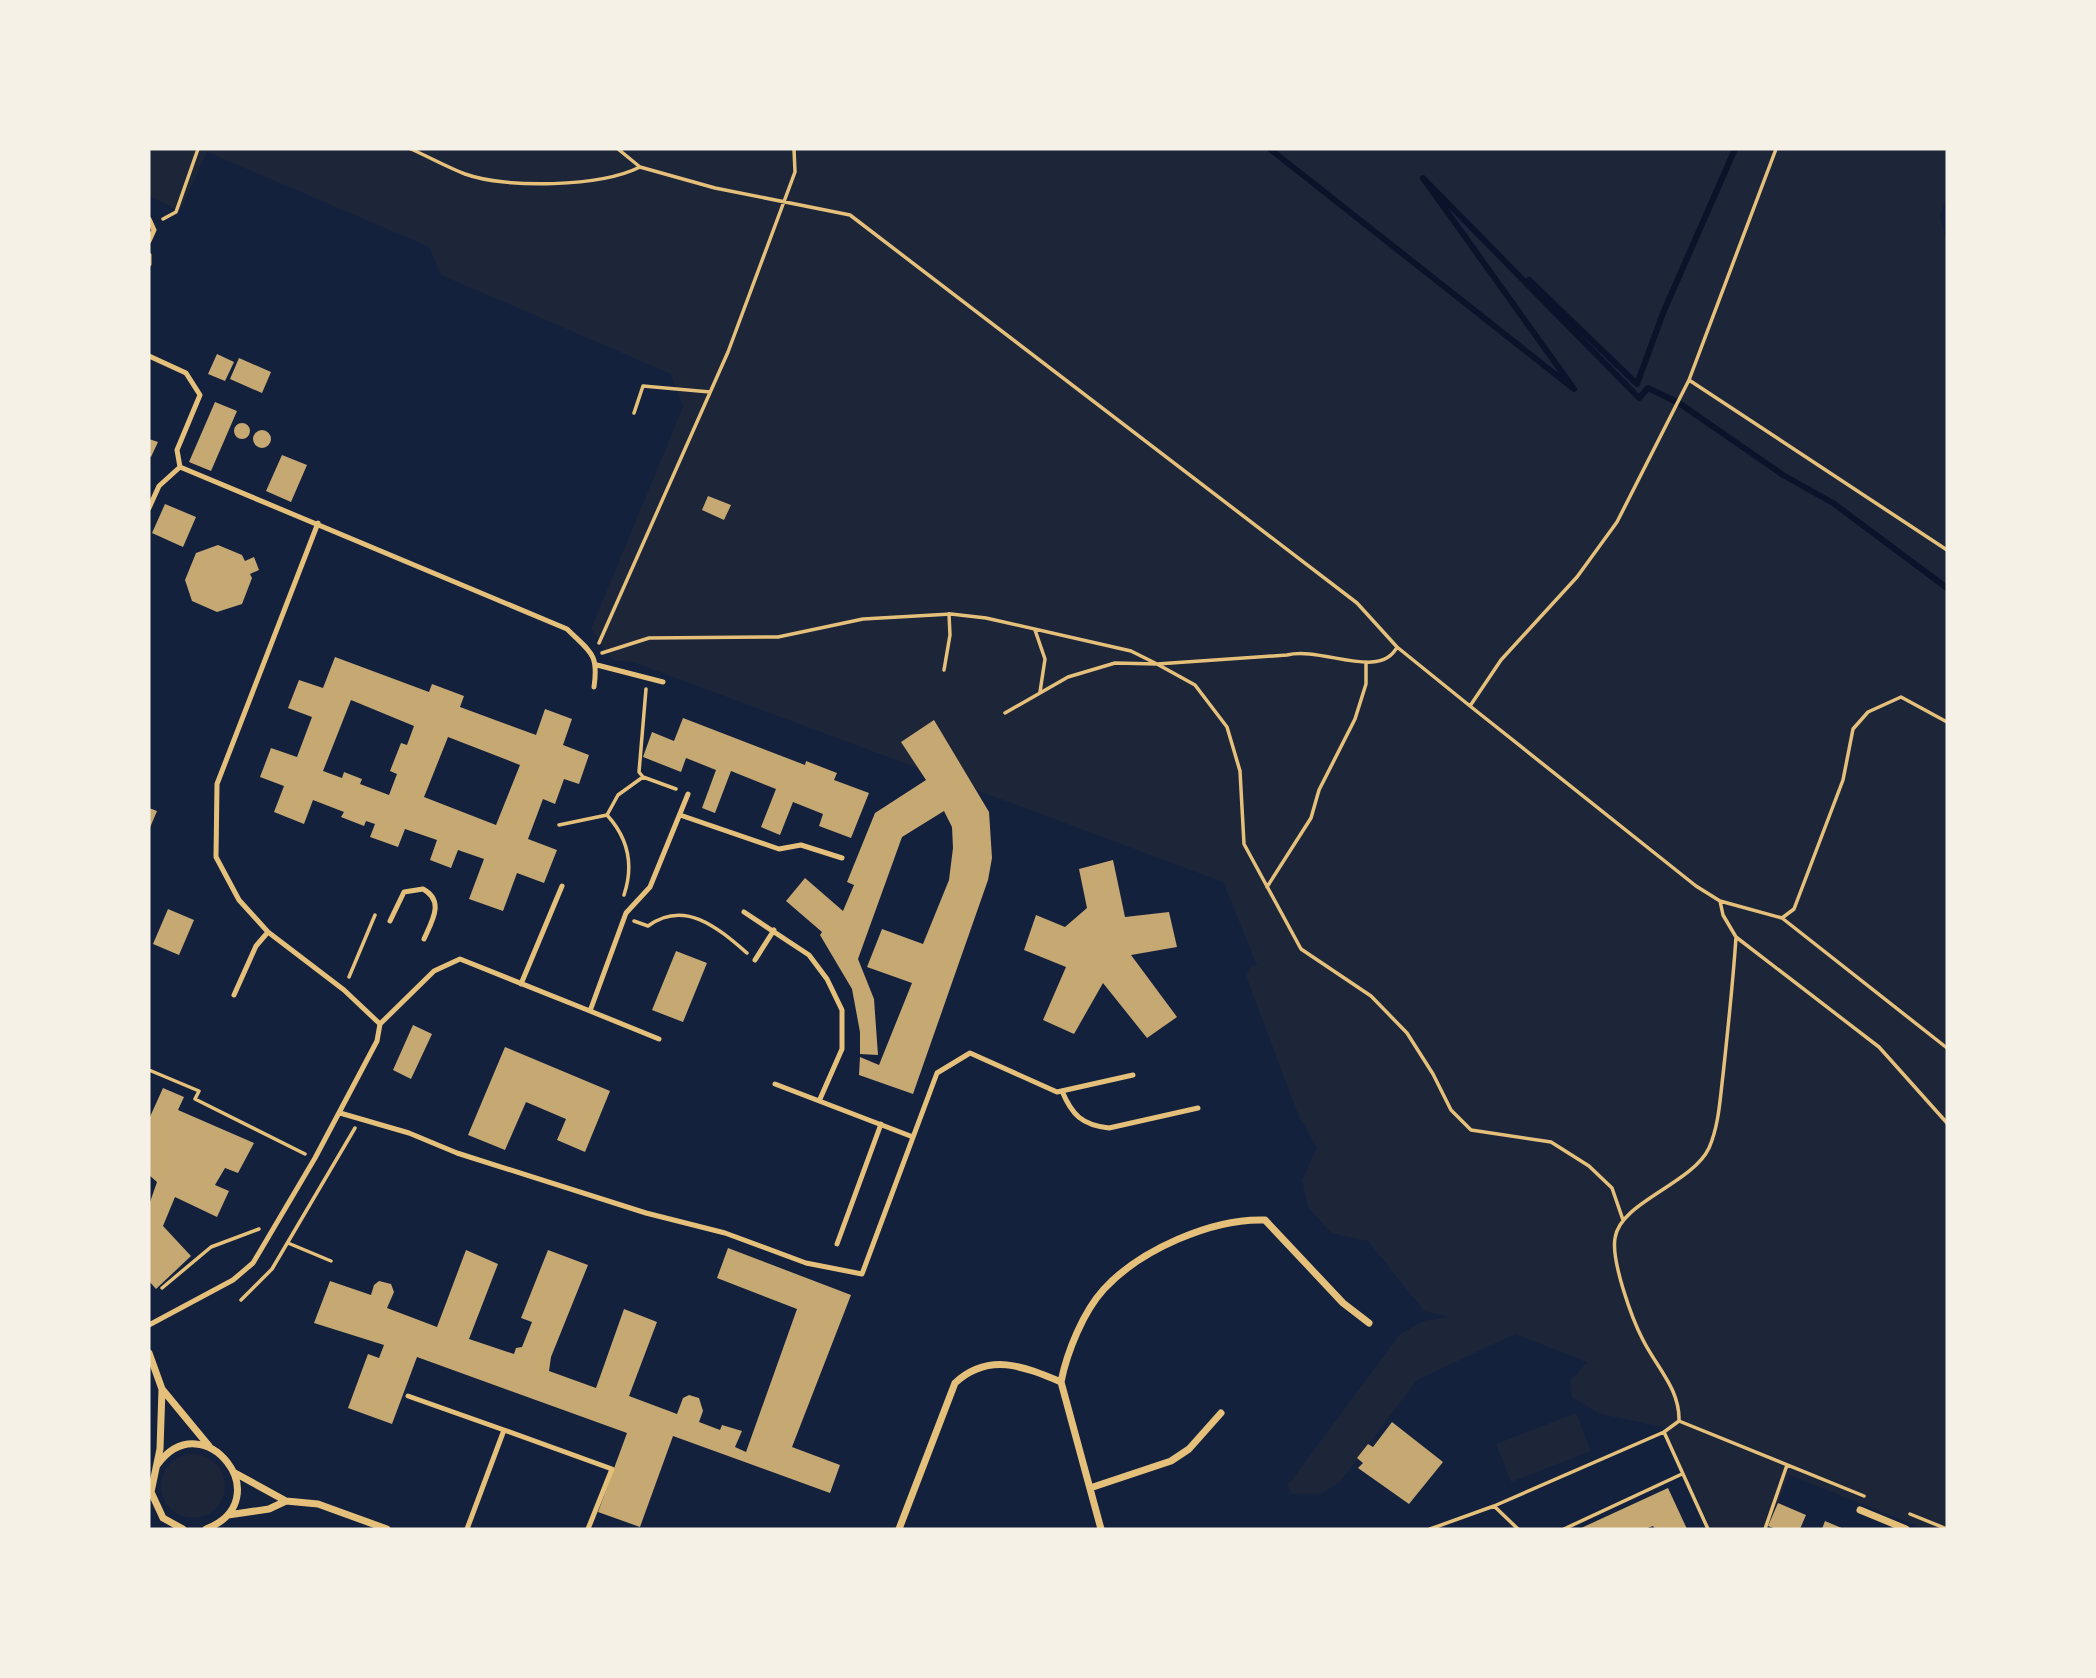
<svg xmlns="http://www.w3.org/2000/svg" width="2096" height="1678" viewBox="0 0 2096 1678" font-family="Manrope,sans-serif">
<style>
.green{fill:#1d2539}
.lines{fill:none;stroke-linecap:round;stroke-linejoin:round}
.stream{stroke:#0b132b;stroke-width:6}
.building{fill:#c6a872;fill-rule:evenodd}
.path{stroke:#e5c07b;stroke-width:3.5}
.service{stroke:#e5c07b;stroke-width:5}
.minor{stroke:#e5c07b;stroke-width:7}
</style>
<rect width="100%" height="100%" fill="#14213d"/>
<path class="green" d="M149 149 1947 150V195L1940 216 1947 245V1529H1925L1789 1475 1768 1529H1711L1664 1427 1600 1414 1572 1397 1570 1381 1587 1362 1515 1334 1417 1380 1340 1482 1320 1494H1291L1288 1485 1400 1334 1424 1321 1449 1317 1424 1311 1368 1241 1331 1233 1308 1207 1302 1180 1317 1148 1297 1112 1246 976 1251 966 1257 965 1223 882 633 662 613 660 591 629 683 407 671 374 441 275 429 247 207 152 180 211 149 196Z
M1576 1413 1591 1451 1511 1482 1496 1444Z
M161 1486a32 32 0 1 1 64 0a32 32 0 1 1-64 0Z"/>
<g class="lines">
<path class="stream" d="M1270 149 1574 389 1423 178 1639 398 1648 388 1679 403 1783 475 1833 503 1947 588
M1529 280 1637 384 1663 313 1735 149"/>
</g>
<path class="building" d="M217 354 234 362 225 381 208 374Z
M239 358 271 372 262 393 230 379Z
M215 402 237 411 211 471 189 462Z
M234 431a8 8 0 1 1 16 0a8 8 0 1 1-16 0Z
M253 439a9 9 0 1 1 18 0a9 9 0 1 1-18 0Z
M149 439 158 442 151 457 149 456Z
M282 455 307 465 291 502 266 491Z
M708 496 731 505 724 520 702 510Z
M165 504 196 517 183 547 152 533Z
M218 545 242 555 245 561 254 557 259 570 250 574 252 578 242 604 217 612 192 601 185 580 196 553Z
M335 657 429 692 432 684 464 696 460 707 536 735 545 709 572 719 563 745 589 755 579 784 564 779 555 804 543 799 528 839 557 850 544 883 517 873 503 911 469 899 484 859 458 850 451 868 430 860 437 840 405 829 398 847 370 837 375 824 366 821 364 826 341 817 344 812 313 800 304 824 274 812 284 786 260 777 271 748 297 757 312 717 288 708 299 680 323 688ZM351 700 414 726 407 745 401 743 390 771 397 774 389 795 360 784 362 779 344 772 342 778 323 771ZM448 737 520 765 496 825 424 797Z
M683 718 805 765 806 761 837 773 834 780 869 793 851 838 819 826 823 814 793 802 780 835 761 827 776 789 731 771 715 813 702 808 716 770 686 758 681 772 643 757 652 732 674 741Z
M934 720 989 812 992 858 988 880 913 1094 859 1075 860 1057 879 1065 912 983 867 967 882 929 923 944 949 880 953 848 952 827 944 811 902 837 858 959 874 999 878 1055 860 1054V1032L852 989 820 935 822 932 786 901 805 878 843 911 854 885 847 882 875 813 926 780 901 742Z
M149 808 157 811 149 830Z
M1113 860 1125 917 1169 912 1177 947 1131 955 1177 1017 1147 1038 1103 983 1074 1034 1043 1020 1066 967 1024 950 1036 915 1065 927 1087 908 1079 869Z
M168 909 194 920 179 955 153 944Z
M676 951 707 963 683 1022 652 1010Z
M413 1025 432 1034 411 1079 393 1070Z
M505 1047 610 1091 585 1152 557 1140 566 1119 526 1102 505 1150 468 1135Z
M163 1088 184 1097 178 1110 254 1143 238 1173 225 1168 215 1185 229 1191 217 1217 175 1197 163 1226 191 1256 156 1289 149 1281V1205L157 1182 149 1175V1119Z
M728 1248 851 1295 792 1447 840 1465 830 1493 673 1436 640 1527 598 1512 627 1433 417 1357 392 1424 348 1408 368 1354 379 1358 384 1345 314 1323 330 1281 371 1295 374 1285 379 1281 391 1284 394 1292 387 1308 437 1327 466 1250 498 1264 469 1339 514 1354 516 1348 522 1347 532 1322 521 1318 548 1250 588 1265 551 1357 549 1371 596 1388 624 1309 657 1322 629 1396 677 1414 683 1398 689 1395 699 1398 703 1411 699 1422 720 1430 722 1425 742 1431 735 1447 746 1452 797 1309 717 1278Z
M1392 1422 1443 1462 1409 1504 1358 1468 1363 1463 1357 1458 1368 1444 1373 1447Z
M1668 1488 1687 1529H1655L1653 1526 1645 1529H1579Z
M1778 1503 1806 1515 1800 1529H1776L1768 1526Z
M1825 1521 1844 1529H1822Z"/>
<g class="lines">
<path class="path" d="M411 149C429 157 447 167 465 174 507 189 600 187 640 167
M618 149 640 167 715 188 850 215 1357 603 1397 647 1470 706
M1776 149 1689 380 1617 522 1577 577 1501 660 1470 706 1696 886 1720 901 1782 918 1947 1048
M163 219 176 212 198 149
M1689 380 1947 550
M634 413 643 386 710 392
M1035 630 1045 659 1040 692
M599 643 728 352 795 172 794 149
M602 653 649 638 778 637 863 619 951 614 986 618 1131 651 1157 664 1195 685 1227 727 1240 771 1244 844 1301 949 1371 996 1407 1033 1433 1074 1451 1110 1471 1130 1551 1142 1589 1166 1612 1188 1623 1220
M944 670 950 635 949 614
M646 689 639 772 643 777 676 789
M1005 713 1068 677 1115 663 1157 664 1287 655C1321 646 1380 681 1397 647
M607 815 618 795 643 777
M559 825 607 815C628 838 634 865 624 895
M1267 887 1311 818 1319 790 1355 719 1366 684V662
M1720 901 1723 915 1736 937 1879 1047 1947 1123
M1782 918 1794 909 1843 780 1853 729 1868 712 1901 697 1947 722
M634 921 648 926C685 899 718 928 747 953
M349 977 375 915
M149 1070 199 1091 195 1099 305 1154
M288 1243 331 1261
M162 1288 211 1247 259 1229
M241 1300 272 1269 355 1128
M1679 1421 1864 1496
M1664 1432 1679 1421C1680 1389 1657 1368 1643 1340 1632 1319 1611 1261 1615 1238 1620 1202 1692 1184 1709 1148 1719 1125 1720 1099 1723 1075 1728 1029 1733 983 1736 937
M1494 1506 1518 1529
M1910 1514 1947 1529
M1430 1529 1494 1506 1664 1432 1708 1529
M1564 1529 1682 1474
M1765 1529 1787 1465"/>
<path class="service" d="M149 219 154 230 149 241
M149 255V264
M149 356 186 373 200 395 177 450 180 467 567 629C590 652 599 653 594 687
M149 508 159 486 180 467
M597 665 663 682
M680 815 779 849 801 845 842 858
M744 912 809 955 827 979 842 1010V1049L820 1099
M390 921 404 892 423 889C445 901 432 921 424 939
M755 960 774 930
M521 984 562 886
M234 995 256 946 268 932
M590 1011 659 1039
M380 1024 434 971 460 959 590 1011 626 913 650 887 688 794
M775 1084 913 1137
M1062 1091C1072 1115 1082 1125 1109 1128L1198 1108
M340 1113 409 1133 457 1153 646 1213 725 1233 806 1263 862 1274 937 1073 970 1053 1057 1092 1133 1075
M837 1244 881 1124
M149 1325 233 1280 253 1263 315 1158 377 1041 380 1024 344 990 268 932 239 900 216 857 217 784 318 523
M408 1396 504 1430 467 1529
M504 1430 612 1469 588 1529"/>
<path class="minor" d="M149 1353 162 1389 160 1449 151 1492 163 1518 183 1529
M162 1389 209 1446
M158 1464C204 1402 281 1500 206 1529
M1090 1488 1171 1461 1189 1449 1221 1413
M286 1501 318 1504 387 1529
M1860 1510 1906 1529
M228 1515 269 1509 286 1501 235 1473
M899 1529 955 1383C989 1352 1023 1366 1061 1382
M1101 1529 1061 1382C1067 1352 1083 1312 1104 1289 1140 1250 1212 1218 1265 1220L1343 1303 1369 1323"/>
</g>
<rect width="2096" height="1678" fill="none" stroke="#f6f1e7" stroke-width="301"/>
</svg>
